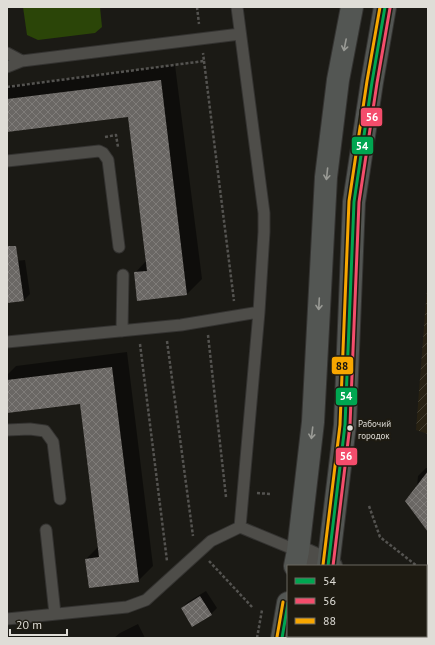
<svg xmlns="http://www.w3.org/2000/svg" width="435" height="645" viewBox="0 0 435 645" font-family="'PT Sans',sans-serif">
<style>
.industrial{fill:url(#industrial-furrows)}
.pitch{fill:#2b4508}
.shadow{fill:#0007}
.building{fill:url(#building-cross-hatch)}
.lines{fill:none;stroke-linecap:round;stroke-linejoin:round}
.lane-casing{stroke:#343331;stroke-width:13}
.street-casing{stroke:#343331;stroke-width:24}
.secondary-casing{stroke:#343331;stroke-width:24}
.path{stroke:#545350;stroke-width:2.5;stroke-dasharray:3 2;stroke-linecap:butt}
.lane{stroke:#4e4d49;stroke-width:11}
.street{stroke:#4e4d49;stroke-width:22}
.secondary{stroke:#535653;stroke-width:22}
.bus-1-casing{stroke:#1e1b12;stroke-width:6}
.bus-2-casing{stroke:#1e1b12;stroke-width:6}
.bus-3-casing{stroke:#1e1b12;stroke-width:6}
.bus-1{stroke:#00a651;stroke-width:3}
.bus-2{stroke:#f44d6c;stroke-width:3}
.bus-3{stroke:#f7a600;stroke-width:3}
.oneway{stroke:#999a95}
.bus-dot{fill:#dfddd7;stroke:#1e1b12;stroke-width:1.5}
.labels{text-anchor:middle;stroke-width:4;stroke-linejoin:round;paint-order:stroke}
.bus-label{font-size:9px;fill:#dfddd7;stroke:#1e1b12;text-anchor:start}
.line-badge{stroke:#1e1b12;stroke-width:1.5}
.badge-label{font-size:11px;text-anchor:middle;font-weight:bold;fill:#fff}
.pale-badge-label{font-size:11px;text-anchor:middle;font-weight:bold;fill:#111}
</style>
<defs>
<pattern id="industrial-furrows" width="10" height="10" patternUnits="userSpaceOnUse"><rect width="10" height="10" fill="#272112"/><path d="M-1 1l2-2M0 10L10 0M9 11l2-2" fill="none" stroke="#464134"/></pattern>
<pattern id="building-cross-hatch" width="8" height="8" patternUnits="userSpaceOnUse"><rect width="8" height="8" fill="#6a6764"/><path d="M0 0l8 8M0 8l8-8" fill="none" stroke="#7f7c79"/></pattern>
</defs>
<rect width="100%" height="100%" fill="#1b1a15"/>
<path class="industrial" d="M428 276V434L416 430Z"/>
<path class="pitch" d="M23 7H100L102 27 95 33 38 40 27 35Z"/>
<path class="shadow" d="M175 65 202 279 187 294 135 273 146 261 129 116 7 131V86Z
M25 260 30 294 24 300 7 302V262Z
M127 352 153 566 138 581 86 559 98 547 81 402 7 412V375L16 366Z
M426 468H428V517L417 487 418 476Z
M206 591 217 608 211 614 193 625 182 608 188 602Z
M138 624 145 638H114L120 633Z"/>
<path class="building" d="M161 80 187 295 137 301 134 272 147 271 128 117 7 132V99Z
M7 246H16L24 301 7 303Z
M112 367 139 582 89 588 85 559 99 557 80 404 7 413V380Z
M428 471V532L405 501Z
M200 596 212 615 192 627 181 608Z"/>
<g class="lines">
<defs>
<path id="lane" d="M237 7 264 213V232L259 312 240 527
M7 53 22 61 240 34
M7 67 22 61
M7 161 99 151 103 153 108 160 119 247
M122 331 123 275
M7 342 181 325 259 312
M7 430 30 429 45 431 53 442 60 499
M240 527 298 551
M46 530 55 614
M7 619 127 607 146 600 211 541 240 527"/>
<path id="street" d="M298 551 331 566
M426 615 428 616"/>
<path id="secondary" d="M295 566 298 551 313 422 326 177 338 80 352 7
M328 566 345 425 354 202 372 82 385 7
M282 638 288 603
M318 638V636"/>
</defs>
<use href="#lane" class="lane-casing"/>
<use href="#street" class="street-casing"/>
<use href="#secondary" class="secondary-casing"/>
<path class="path" d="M197 7 199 24
M204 61 234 301
M7 87 204 61 203 53
M105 137 116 135 118 147
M208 335 226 497
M167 341 193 536
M140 344 167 561
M257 493 270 494
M369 506 380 537 417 566
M209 561 253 608
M426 573 428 574
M257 638 262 610
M365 638 366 636"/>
<use href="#lane" class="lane"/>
<use href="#street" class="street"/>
<use href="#secondary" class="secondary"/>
<defs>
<path id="bus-1" d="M328 566 345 425 354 202 372 82 385 7
M282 638 288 603"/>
<path id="bus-2" d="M333 566 350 425 359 202 377 83 390 8"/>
<path id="bus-3" d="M323 565 340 425 349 201 367 81 380 7
M277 637 283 602"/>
</defs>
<use href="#bus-1" class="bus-1-casing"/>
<use href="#bus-2" class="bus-2-casing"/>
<use href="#bus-3" class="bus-3-casing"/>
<use href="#bus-1" class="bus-1"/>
<use href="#bus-2" class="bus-2"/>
<use href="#bus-3" class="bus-3"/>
</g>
<defs><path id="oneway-shaft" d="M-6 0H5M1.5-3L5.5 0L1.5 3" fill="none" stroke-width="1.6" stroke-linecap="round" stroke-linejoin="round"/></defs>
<g class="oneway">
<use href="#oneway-shaft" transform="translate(345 45) rotate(101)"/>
<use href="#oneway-shaft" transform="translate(327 174) rotate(96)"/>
<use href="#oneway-shaft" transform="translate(319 304) rotate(93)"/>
<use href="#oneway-shaft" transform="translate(312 433) rotate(97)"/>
</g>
<circle class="bus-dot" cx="350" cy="428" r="3.5"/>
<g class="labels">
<g class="bus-label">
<text x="358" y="427">Рабочий<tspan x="358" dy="12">городок</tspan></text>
</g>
</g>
<g class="line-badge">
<rect x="360" y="107" width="23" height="20" rx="4" fill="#f44d6c"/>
<rect x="351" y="136" width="23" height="19" rx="4" fill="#00a651"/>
<rect x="331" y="356" width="23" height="19" rx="4" fill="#f7a600"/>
<rect x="335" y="387" width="23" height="19" rx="4" fill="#00a651"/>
<rect x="335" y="447" width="23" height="19" rx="4" fill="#f44d6c"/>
</g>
<g class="badge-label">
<text x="372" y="121">56</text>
<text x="362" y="150">54</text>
<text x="346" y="400">54</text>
<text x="346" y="460">56</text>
</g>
<g class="pale-badge-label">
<text x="342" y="370">88</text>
</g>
<rect width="435" height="645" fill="none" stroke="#dfddd7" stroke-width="16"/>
<rect x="287" y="565" width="140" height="72" fill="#1e1b12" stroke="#6b6961"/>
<rect x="295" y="578" width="20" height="6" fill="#00a651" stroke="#6b6961"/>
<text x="323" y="585" font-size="12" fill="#dfddd7">54</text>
<rect x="295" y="598" width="20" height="6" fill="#f44d6c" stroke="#6b6961"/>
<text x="323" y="605" font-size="12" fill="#dfddd7">56</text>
<rect x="295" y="618" width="20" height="6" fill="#f7a600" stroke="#6b6961"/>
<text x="323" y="625" font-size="12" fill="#dfddd7">88</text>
<path d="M10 629v6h57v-6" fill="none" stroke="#dfddd7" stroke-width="2"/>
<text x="16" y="629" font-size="12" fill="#dfddd7" stroke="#1e1b12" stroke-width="3" paint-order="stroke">20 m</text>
</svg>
